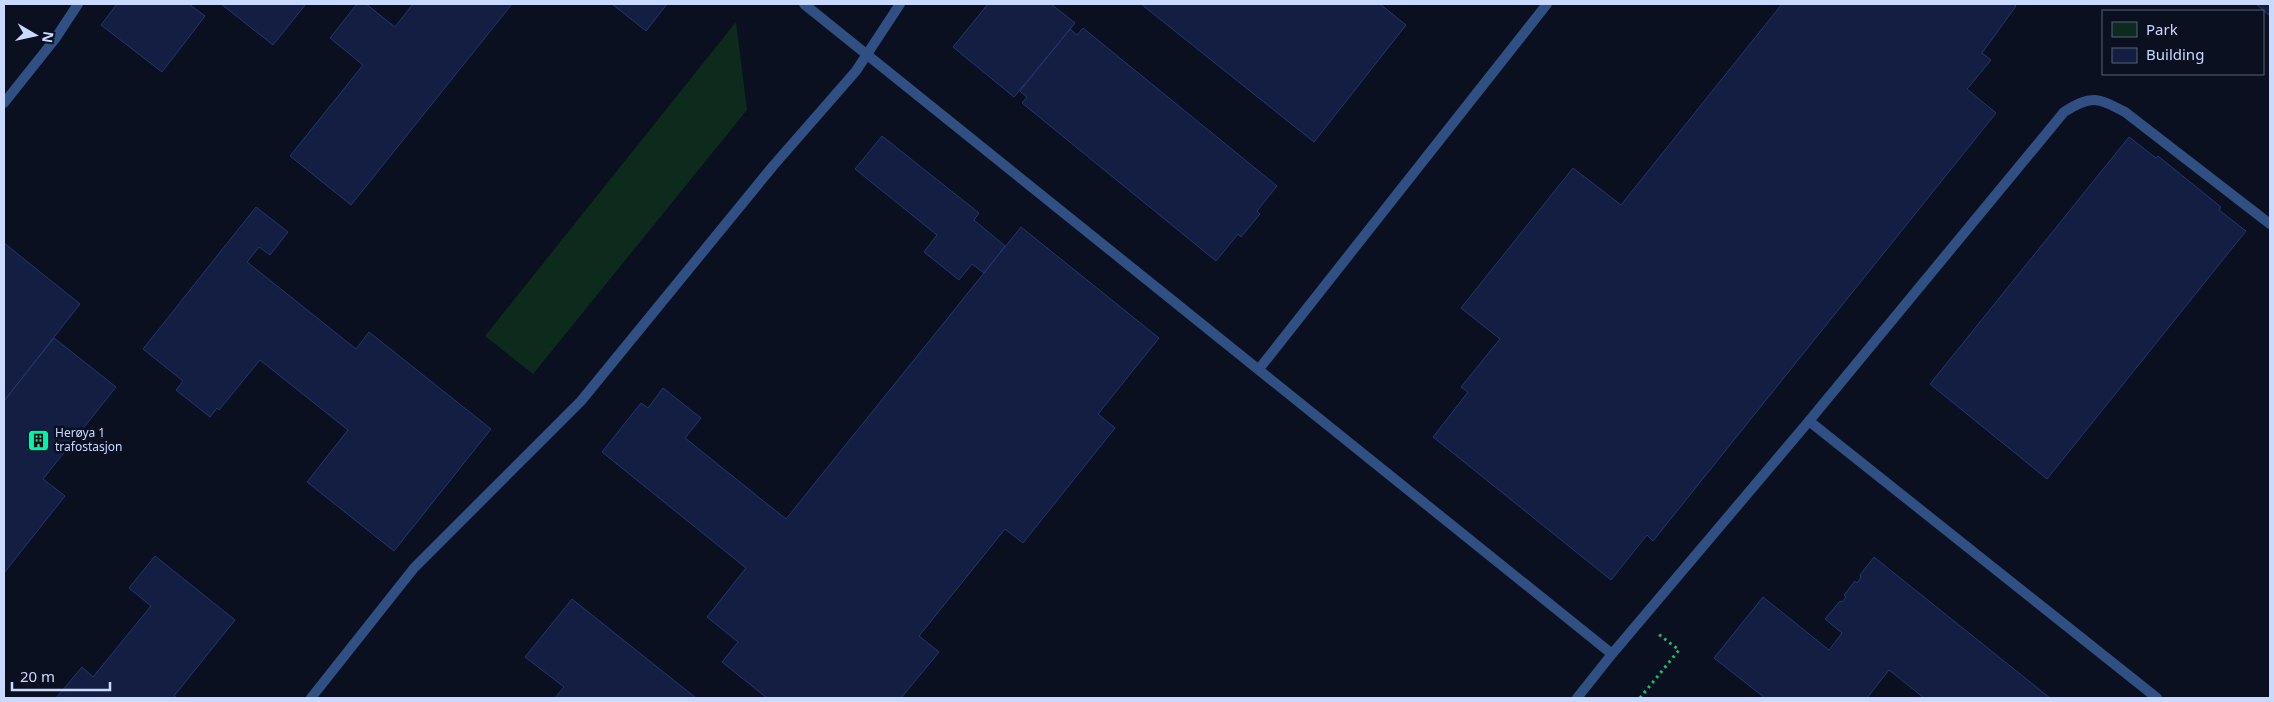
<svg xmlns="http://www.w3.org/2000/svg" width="2274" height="702" viewBox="0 0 2274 702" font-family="'Noto Sans',sans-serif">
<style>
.green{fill:#0d2b1d}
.building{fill:#141e43;stroke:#243572}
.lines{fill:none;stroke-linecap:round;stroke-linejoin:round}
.path{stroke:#20bc72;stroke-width:3;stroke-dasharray:2.5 4;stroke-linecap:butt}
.service{stroke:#305084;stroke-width:10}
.labels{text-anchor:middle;stroke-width:5;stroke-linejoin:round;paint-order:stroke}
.poi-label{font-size:12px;fill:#c9d9ff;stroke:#0a1020;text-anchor:start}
</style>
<rect width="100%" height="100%" fill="#0a1020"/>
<path class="green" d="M736 22 747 110 533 374 485 336Z"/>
<path class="building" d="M117 4H189L205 16 162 72 101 25Z
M221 4H306L273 45Z
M357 4H366L395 27 413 4H512L351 205 290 156 363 65 330 38Z
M612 4H667L646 31Z
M988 4H1051L1075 23 1014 97 953 47Z
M1141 4H1380L1406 25 1314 142Z
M1782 4H2013L2016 6 1982 53 1991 60 1967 89 1996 113 1653 541 1647 535 1611 580 1433 437 1468 392 1461 387 1500 339 1461 308 1573 168 1621 205Z
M2256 4H2270V16Z
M1083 28 1277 186 1257 211 1260 214 1241 237 1238 234 1216 261 1022 103 1027 97 1020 91 1070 29 1077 35Z
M882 136 979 213 974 220 1005 246 984 273 972 264 959 280 924 252 937 235 855 169Z
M2129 137 2156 158 2158 156 2221 207 2219 210 2246 231 2047 479 1930 384Z
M256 207 288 232 270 255 259 247 247 262 356 349 369 332 491 429 394 551 307 482 348 430 260 360 219 410 217 408 210 417 176 390 183 381 143 349Z
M1021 227 1159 338 1098 414 1115 428 1023 543 1005 529 919 636 939 652 901 698H767L722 662 738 642 707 617 746 568 602 452 641 403 648 408 663 388 701 418 685 438 786 519Z
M4 243 80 304 4 401Z
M54 338 116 387 43 479 65 496 4 573V401Z
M155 556 235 620 174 696 177 698H56L82 667 93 677 151 606 129 588Z
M1874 557 2050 698H1924L1889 670 1867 698H1765L1714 658 1763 597 1829 650 1842 633 1825 619 1840 601 1842 602 1846 597 1844 595 1855 581 1857 583 1861 577 1860 575Z
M572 599 696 698H555L564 687 525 657Z"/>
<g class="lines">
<path class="path" d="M1640 698 1679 650 1657 633"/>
<path class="service" d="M804 4 1612 654 1577 698
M4 103 55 39 78 4
M1259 369 1547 4
M1809 421 2157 698
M1612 654 1809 421 2064 112C2091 95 2097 97 2125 112L2270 224
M311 698 414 568 581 401 773 166 856 71 900 4"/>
</g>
<defs>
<symbol id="building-square" viewBox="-11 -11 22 22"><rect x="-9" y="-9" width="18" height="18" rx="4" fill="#00f4a7" stroke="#0a1020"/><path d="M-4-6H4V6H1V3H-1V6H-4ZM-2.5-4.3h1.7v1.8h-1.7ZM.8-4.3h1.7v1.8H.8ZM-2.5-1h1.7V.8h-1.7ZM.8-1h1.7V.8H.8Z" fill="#111"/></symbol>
</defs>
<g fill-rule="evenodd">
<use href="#building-square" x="26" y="428" width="25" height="25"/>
</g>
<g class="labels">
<g class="poi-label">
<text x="55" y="437">Herøya 1<tspan x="55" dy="14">trafostasjon</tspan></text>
</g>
</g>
<rect width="2274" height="702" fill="none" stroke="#c9d9ff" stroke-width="10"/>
<rect x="2102" y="10" width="162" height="65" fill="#0a1020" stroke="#566079"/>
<rect x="2112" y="22" width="25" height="15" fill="#0d2b1d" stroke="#566079"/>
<text x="2146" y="35" font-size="15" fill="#c9d9ff">Park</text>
<rect x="2112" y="48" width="25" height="15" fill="#141e43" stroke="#566079"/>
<text x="2146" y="60" font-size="15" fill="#c9d9ff">Building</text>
<g transform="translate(35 35) rotate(99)" stroke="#0a1020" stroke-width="4" paint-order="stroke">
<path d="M0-4L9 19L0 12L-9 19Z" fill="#c9d9ff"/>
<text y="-8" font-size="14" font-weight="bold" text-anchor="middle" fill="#c9d9ff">N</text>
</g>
<path d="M12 682v8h98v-8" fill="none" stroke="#c9d9ff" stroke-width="2.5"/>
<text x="20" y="682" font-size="15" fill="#c9d9ff" stroke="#0a1020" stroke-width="4" paint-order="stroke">20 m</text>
</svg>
